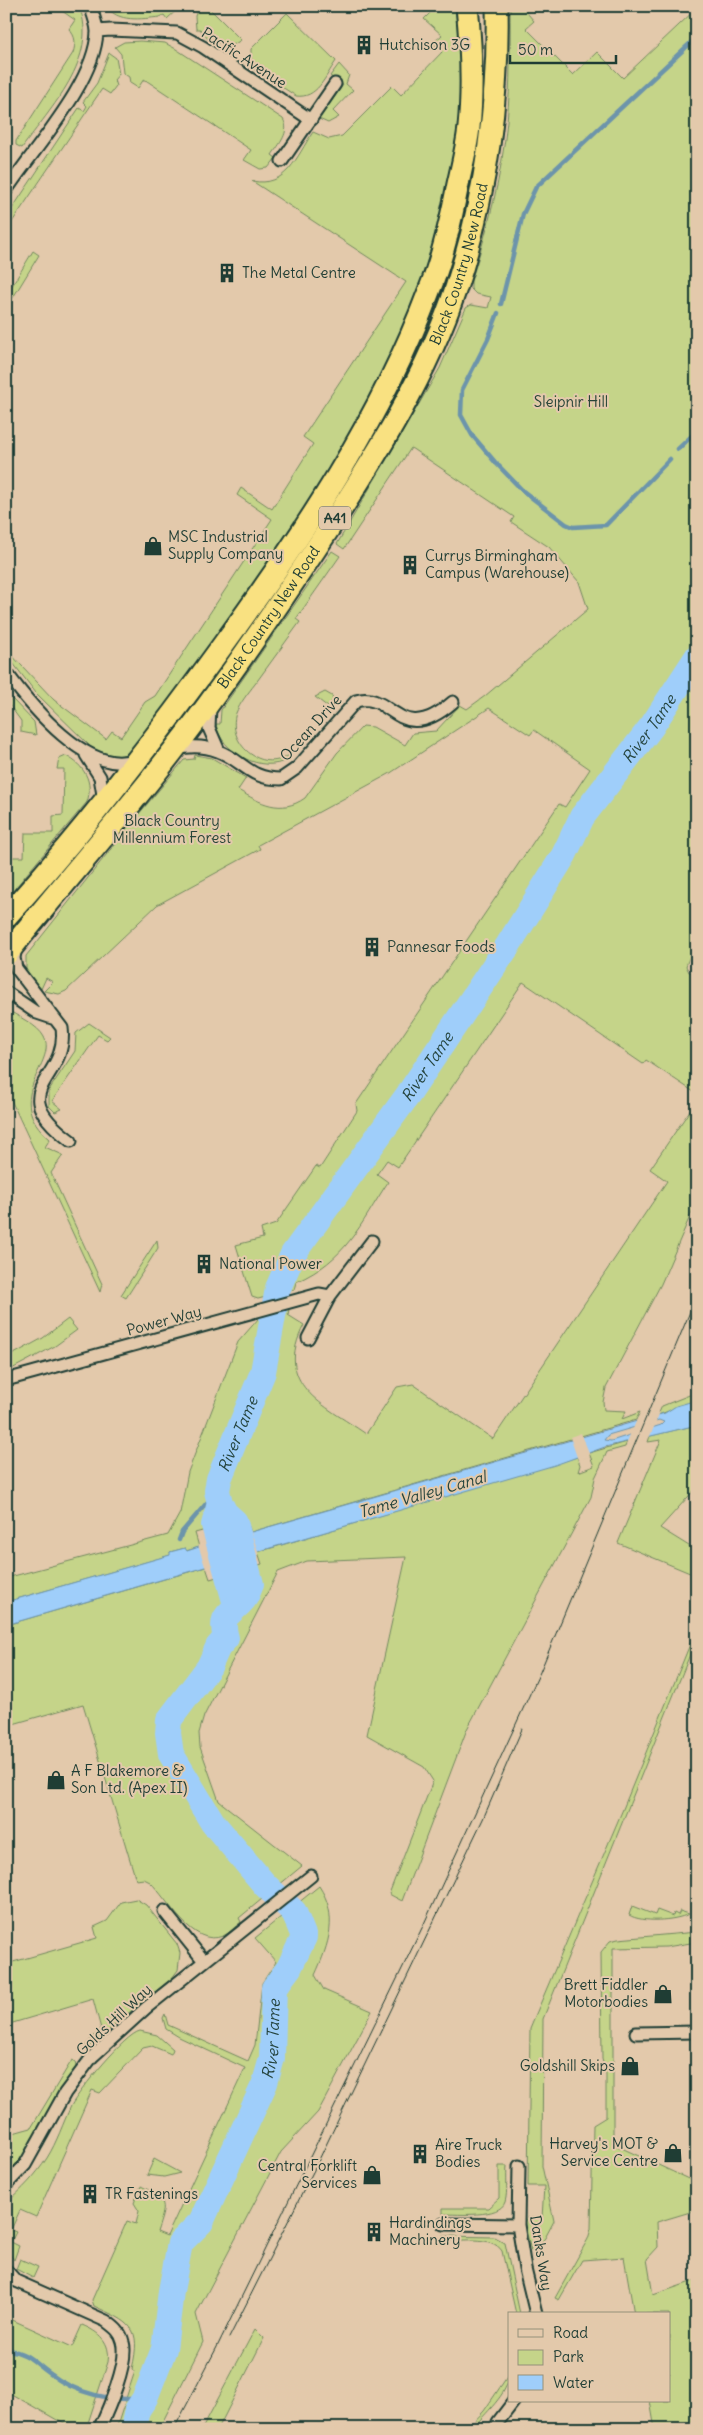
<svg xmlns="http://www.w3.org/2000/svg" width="703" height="2435" viewBox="0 0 703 2435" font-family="Delius,sans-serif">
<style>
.green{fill:#c5d489;stroke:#72885e}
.water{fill:#9fcefa;stroke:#6c94ab;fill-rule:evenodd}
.pier{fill:#e3c9ab}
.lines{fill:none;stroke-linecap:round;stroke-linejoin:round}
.stream{stroke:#6c94ab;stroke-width:4.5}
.river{stroke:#9fcefa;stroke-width:26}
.street-casing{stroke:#1f3d34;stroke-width:15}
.highway-casing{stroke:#1f3d34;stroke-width:25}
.street{stroke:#e3c9ab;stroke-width:11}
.highway{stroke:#f9e181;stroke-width:21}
.tram{stroke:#1f3d34;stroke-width:1}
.labels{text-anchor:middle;stroke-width:4;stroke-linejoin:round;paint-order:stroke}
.shield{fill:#e3c9ab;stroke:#5a6758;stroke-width:1}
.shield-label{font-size:14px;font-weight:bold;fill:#1f3d34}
.poi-label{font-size:15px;fill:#1f3d34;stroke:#e3c9ab;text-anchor:start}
.street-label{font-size:15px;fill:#1f3d34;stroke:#e3c9ab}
.park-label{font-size:15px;fill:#274538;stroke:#e3c9ab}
.water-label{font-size:16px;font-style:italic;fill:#25443e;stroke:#e3c9ab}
</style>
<rect width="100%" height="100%" fill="#e3c9ab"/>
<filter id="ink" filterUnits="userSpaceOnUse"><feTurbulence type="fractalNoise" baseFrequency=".02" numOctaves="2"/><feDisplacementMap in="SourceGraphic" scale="10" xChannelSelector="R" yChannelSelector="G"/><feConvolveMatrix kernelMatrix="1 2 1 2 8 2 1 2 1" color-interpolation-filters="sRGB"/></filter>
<g filter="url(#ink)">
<path class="green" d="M55 6H79C100 58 50 108 22 148L16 145V141L73 53C76 43 76 37 69 29L75 20Z
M106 6H181L167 19 164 15 160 17C141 19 118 23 106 6Z
M199 6H207L241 40 230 47 222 48V44L208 39 200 29H196L195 16Z
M437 6H455L461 66V119L436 241 427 273 404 328 365 413 279 551 135 749 119 757 103 754 91 747 36 693 6 654V649L54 700 106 739 112 731 121 737 145 702 155 696 272 519 237 495 241 488 272 509 313 444 303 437 406 282 252 181C287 188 296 157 313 132L329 139 342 136 392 86 401 95 442 52 433 43 442 35 424 19Z
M510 6H521L534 21 526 28 573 75 597 52 623 78 697 8V937L686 966 689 972 697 975V1094L646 1060 643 1064 523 982 398 1167 387 1160 377 1174 388 1182C360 1225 346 1260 296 1282L294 1290 258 1299 252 1297 236 1245 263 1238 261 1229 276 1224 316 1166 320 1168 357 1111 356 1104 559 804 565 807 590 769 534 730 530 735 489 708 389 774 258 845 260 849 157 905 66 991 59 994 44 991 53 982 46 978 41 989 26 971V956L118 840 123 843 127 838 122 834 184 760 194 759 195 755 212 758 246 778 238 790C260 803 281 815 305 798L337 753 363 726 373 727 405 745 413 733 436 731 460 705 467 709 485 696 588 609 579 582 549 547 511 522 514 517 411 448 344 549 337 544 440 368 466 308 471 305 488 308 491 297 476 294 471 289V281C488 230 502 174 507 121 511 83 510 45 510 6Z
M287 13 336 61C325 77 317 99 296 96L251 67V49Z
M140 41 165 43 176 49 283 119C291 132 279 144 272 155L276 158 268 168 260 169 244 160 251 150 144 79 138 88 130 83 129 77 123 73 121 54 115 47 124 42Z
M109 53 116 58 119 74 114 80 116 86 110 94 102 89 6 231V218L79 108 84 111 87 106 83 102 97 83Z
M339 64 349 75 346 84 353 90 333 111 339 117 328 123 319 119 343 85 330 76Z
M33 251 39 255 6 309V296Z
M332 551 340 556 296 619 300 622C285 643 270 663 255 684 248 693 240 703 236 713 226 743 262 774 289 755L288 759C263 775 220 752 216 724H220L221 710Z
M325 692 332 696 333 700 328 707 315 697Z
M12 699 34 722 36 735 21 732V721L7 702Z
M66 756C84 765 94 782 87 802L6 899V857H24L25 833H53V816L63 815 64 769H57L59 759Z
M6 1009C17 1016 38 1025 44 1037 58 1063 0 1097 50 1139L45 1147 63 1155 51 1173 102 1284 100 1292 6 1089Z
M89 1023 110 1037 107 1040 98 1035 52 1101 62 1109 55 1112 49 1106V1090L75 1051 76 1033Z
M697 1100V1200L661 1284 606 1388 603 1402 604 1410 626 1411 622 1419 640 1412 636 1420 251 1532 246 1519 195 1533 199 1547 186 1551 185 1548 170 1552 171 1555 6 1602V1578L168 1535 180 1513 188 1472 238 1342 259 1318 289 1309 288 1315 304 1325C273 1385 323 1404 366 1434L397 1387 413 1384 493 1439 667 1181 650 1169Z
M157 1240 158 1248 126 1298 121 1295Z
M68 1319 77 1330 55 1346 6 1372V1346L12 1355 43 1338Z
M697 1392V1400L658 1415 662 1406Z
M697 1425V1487L660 1528 697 1551V1576L618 1543 661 1440 648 1442 650 1436Z
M627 1442 625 1447 607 1452 595 1478 591 1497 467 1729 402 1901 389 1894 433 1781 424 1767 367 1735 406 1557 307 1561 278 1572 204 1716 199 1733 200 1747 219 1801 302 1866 239 1918 241 1922C235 1926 230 1933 223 1936 192 1948 168 1899 150 1882L144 1879 136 1880 83 1704 6 1726V1625L206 1567 210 1579 262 1564 258 1552 577 1457 580 1465 578 1472 594 1466 589 1453Z
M697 1627V1637L543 2019 542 2166 554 2221 545 2238 533 2252 531 2251 524 2221 528 2218H542L544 2186H528L530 2028 623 1809Z
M319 1886C339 1916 329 1944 315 1975L324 1990 372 2011 318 2112 281 2152 196 2314 203 2342 159 2429H116L135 2371 132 2369C142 2326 131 2323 94 2306L92 2300 127 2221 136 2224 139 2211 134 2203 141 2186C169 2200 166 2205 157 2232L167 2236 245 2068 179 2037 166 2029 163 2018 165 2014 168 2025 248 2061 255 2045 262 1983 276 1962 255 1938Z
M136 1899 146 1905 177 1944 180 1953 178 1970 172 1978 115 2024 93 2046H85L101 2029 93 1999 6 2025V1964L97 1938 94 1927 107 1921 121 1902Z
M632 1906 655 1915 657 1910 673 1916 674 1913 678 1915 680 1911 689 1914C674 1921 642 1923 629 1915Z
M697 1932V1942L666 1947 613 1948V2144L697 2183V2210L657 2222 658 2247 647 2259 653 2295 697 2280V2429H655L650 2401H669V2314H634L624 2257 582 2260 559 2300 555 2298 588 2239 591 2229 593 2125 606 2117V2074L602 2059 601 1952 610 1941 618 1939Z
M140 2031 157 2035 173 2049 171 2054 152 2046 143 2048 100 2093 92 2090 36 2217 20 2210 11 2230 16 2232 11 2242 19 2246 14 2260 6 2249V2203C22 2190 36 2175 47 2158 57 2142 63 2123 71 2106 79 2091 125 2034 140 2031Z
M72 2060 75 2062 76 2067 54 2099 29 2148 6 2176V2162L10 2161 6 2150V2135L31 2128Z
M154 2159 180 2173 164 2177 147 2175Z
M499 2166H507C506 2176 508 2192 505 2202 500 2218 458 2214 443 2214V2208H488L499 2198Z
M443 2236 494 2237 505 2243 520 2314H516L502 2251C492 2235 460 2241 443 2241Z
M20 2259 38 2267 33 2278 16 2269Z
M6 2317 72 2347 82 2325C99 2332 111 2342 108 2362L86 2429H73L6 2391Z
M255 2329 264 2338 218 2429H202Z
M509 2374C509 2394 484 2414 472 2429H467L484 2411Z"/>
<path class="water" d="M697 1400V1425L605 1447 555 1465 6 1625V1602L170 1555V1552L185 1548 187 1551 199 1547 665 1413 676 1406ZM659 1420 664 1422 661 1425 611 1441 604 1440 608 1435Z"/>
<path class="pier" d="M660 1412 655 1424 632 1431 638 1417Z
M655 1425 649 1438 626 1445 631 1432Z
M581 1433 590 1455 578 1460 570 1437Z
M250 1529 259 1554 206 1569 198 1545Z"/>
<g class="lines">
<path class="stream" d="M501 304 523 214 536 187 697 37
M498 313 488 339 462 390 461 415 472 435 495 462 523 491 566 524 573 527 606 525 670 459
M678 449 697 431
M179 1540 182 1532 217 1491
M6 2349C31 2355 30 2359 49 2373 76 2394 112 2402 145 2398"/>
<g class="river">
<path d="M220 1503 214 1525 236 1605"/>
<path id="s1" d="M133 2429 137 2410 145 2398 164 2349 171 2291 180 2243 201 2222 265 2083 272 2058 274 1988 289 1968 304 1937 294 1912 265 1885 213 1823 171 1754 168 1733 169 1720 209 1667 218 1647 226 1638C219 1613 231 1615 244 1599 247 1595 249 1589 251 1584L235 1522 225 1513 220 1503 217 1491 219 1479 263 1372 278 1288 293 1254 408 1095 507 947 564 855 582 817 652 726 697 657"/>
</g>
<defs>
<path id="street" d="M97 31 111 30 177 33 203 47 311 120
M282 161 335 84
M6 191C34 148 95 83 97 32 97 24 93 14 90 6
M6 672C30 705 89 778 135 759
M210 707 209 728 219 751
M176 749C189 746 205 746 218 751 243 760 248 779 281 779L297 768 356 701C392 690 399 749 453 702
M86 755 100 777 104 801
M16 947 14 958 16 968 62 1028C69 1082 0 1088 71 1141
M6 992 37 1013 52 1018
M308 1338 330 1296 372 1241
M6 1380 319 1294 330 1296
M164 1911 204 1961
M636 2033 697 2032
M519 2166 518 2225 525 2269 536 2314
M6 2185 25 2165 65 2093 92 2057 146 2008 311 1876
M443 2224 518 2225
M6 2270 16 2281 106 2321C114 2327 121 2332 123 2342 129 2362 108 2410 99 2429
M498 2422 514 2401"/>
<g id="highway">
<path d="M6 917C84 831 155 739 223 645 303 535 381 419 429 291 443 257 451 220 458 184 462 166 467 146 469 127 473 88 471 46 467 6"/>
<path id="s2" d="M6 955C61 886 120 820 173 751 228 680 279 605 328 530 378 453 427 375 456 288 486 196 499 102 497 6"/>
</g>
</defs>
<use href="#street" class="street-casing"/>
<use href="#highway" class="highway-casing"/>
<use href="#street" class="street"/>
<use href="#highway" class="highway"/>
<path class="tram" d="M229 2338 315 2168 483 1819 522 1729
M174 2429 217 2347 422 1928 540 1672 697 1295"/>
</g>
</g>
<defs>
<symbol id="building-bare" viewBox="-9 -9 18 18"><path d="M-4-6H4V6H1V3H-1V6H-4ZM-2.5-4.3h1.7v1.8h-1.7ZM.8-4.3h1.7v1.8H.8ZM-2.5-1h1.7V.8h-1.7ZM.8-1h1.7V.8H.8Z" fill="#1f3d34" stroke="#e3c9ab" stroke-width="2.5" paint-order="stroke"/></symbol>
<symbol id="shop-bare" viewBox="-9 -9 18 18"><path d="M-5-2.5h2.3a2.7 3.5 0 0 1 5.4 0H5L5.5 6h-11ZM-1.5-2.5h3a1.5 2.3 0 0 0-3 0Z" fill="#1f3d34" stroke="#e3c9ab" stroke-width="2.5" paint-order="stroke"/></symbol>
</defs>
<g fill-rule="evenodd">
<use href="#building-bare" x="350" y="31" width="28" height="28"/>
<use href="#building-bare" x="213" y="259" width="28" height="28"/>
<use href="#shop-bare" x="139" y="532" width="28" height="28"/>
<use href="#building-bare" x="396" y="551" width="28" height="28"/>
<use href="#building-bare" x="358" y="933" width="28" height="28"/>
<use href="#building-bare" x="190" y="1250" width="28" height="28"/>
<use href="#shop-bare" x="42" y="1766" width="28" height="28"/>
<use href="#shop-bare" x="649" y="1980" width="28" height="28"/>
<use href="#shop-bare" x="616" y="2052" width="28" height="28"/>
<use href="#shop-bare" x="659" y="2139" width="28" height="28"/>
<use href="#building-bare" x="406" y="2140" width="28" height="28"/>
<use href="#shop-bare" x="358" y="2161" width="28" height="28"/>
<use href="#building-bare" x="76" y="2180" width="28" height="28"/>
<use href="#building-bare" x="360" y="2218" width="28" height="28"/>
</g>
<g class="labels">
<rect class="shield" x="319" y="506.5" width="32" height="23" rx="4"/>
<g class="shield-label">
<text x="335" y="523">A41</text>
</g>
<g class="poi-label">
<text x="379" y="50">Hutchison 3G</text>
<text x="242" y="278">The Metal Centre</text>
<text x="168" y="542">MSC Industrial<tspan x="168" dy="17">Supply Company</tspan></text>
<text x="425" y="561">Currys Birmingham<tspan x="425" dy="17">Campus (Warehouse)</tspan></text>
<text x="387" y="952">Pannesar Foods</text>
<text x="219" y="1269">National Power</text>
<text x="71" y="1776">A F Blakemore &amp;<tspan x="71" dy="17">Son Ltd. (Apex II)</tspan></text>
<text x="648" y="1990" text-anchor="end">Brett Fiddler<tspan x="648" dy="17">Motorbodies</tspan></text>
<text x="615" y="2071" text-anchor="end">Goldshill Skips</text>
<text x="658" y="2149" text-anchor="end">Harvey's MOT &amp;<tspan x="658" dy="17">Service Centre</tspan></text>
<text x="435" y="2150">Aire Truck<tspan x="435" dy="17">Bodies</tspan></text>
<text x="357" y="2171" text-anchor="end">Central Forklift<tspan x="357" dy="17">Services</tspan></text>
<text x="105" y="2199">TR Fastenings</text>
<text x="389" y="2228">Hardindings<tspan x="389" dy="17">Machinery</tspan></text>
</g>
<g class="street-label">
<text transform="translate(244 58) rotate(33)" y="5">Pacific Avenue</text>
<text dy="5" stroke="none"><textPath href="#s2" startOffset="832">Black Country New Road</textPath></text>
<text dy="5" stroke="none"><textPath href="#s2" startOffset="428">Black Country New Road</textPath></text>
<text transform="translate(311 728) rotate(-48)" y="5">Ocean Drive</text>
<text transform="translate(164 1321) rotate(-15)" y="5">Power Way</text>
<text transform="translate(114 2020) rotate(-43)" y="5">Golds Hill Way</text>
<text transform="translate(541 2253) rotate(81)" y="5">Danks Way</text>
</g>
<g class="park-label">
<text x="571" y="407">Sleipnir Hill</text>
<text x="172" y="826">Black Country<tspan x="172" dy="17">Millennium Forest</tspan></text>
</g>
<g class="water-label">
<text dy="6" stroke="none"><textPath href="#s1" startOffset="1945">River Tame</textPath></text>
<text dy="6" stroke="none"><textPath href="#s1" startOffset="1540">River Tame</textPath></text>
<text dy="6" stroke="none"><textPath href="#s1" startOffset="1120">River Tame</textPath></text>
<text transform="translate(422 1494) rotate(-16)" y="6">Tame Valley Canal</text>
<text dy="6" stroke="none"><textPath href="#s1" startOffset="421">River Tame</textPath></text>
</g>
</g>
<rect width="703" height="2435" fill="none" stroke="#e3c9ab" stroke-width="25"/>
<rect x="12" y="12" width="678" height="2410" fill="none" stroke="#1f3d34" stroke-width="2" filter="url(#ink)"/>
<rect x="508" y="2312" width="162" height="90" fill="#e3c9ab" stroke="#95917b"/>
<rect x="518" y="2329" width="25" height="8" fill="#e3c9ab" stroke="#95917b"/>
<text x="553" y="2338" font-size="15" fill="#1f3d34">Road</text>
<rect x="518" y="2350" width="25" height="15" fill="#c5d489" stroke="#95917b"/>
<text x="553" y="2362" font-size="15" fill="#1f3d34">Park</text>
<rect x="518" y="2375" width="25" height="15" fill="#9fcefa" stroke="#95917b"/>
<text x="553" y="2388" font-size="15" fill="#1f3d34">Water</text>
<path d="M510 55v8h106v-8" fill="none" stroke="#1f3d34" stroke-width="2.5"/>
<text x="518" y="55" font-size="15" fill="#1f3d34" stroke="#e3c9ab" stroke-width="4" paint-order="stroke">50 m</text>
</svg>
